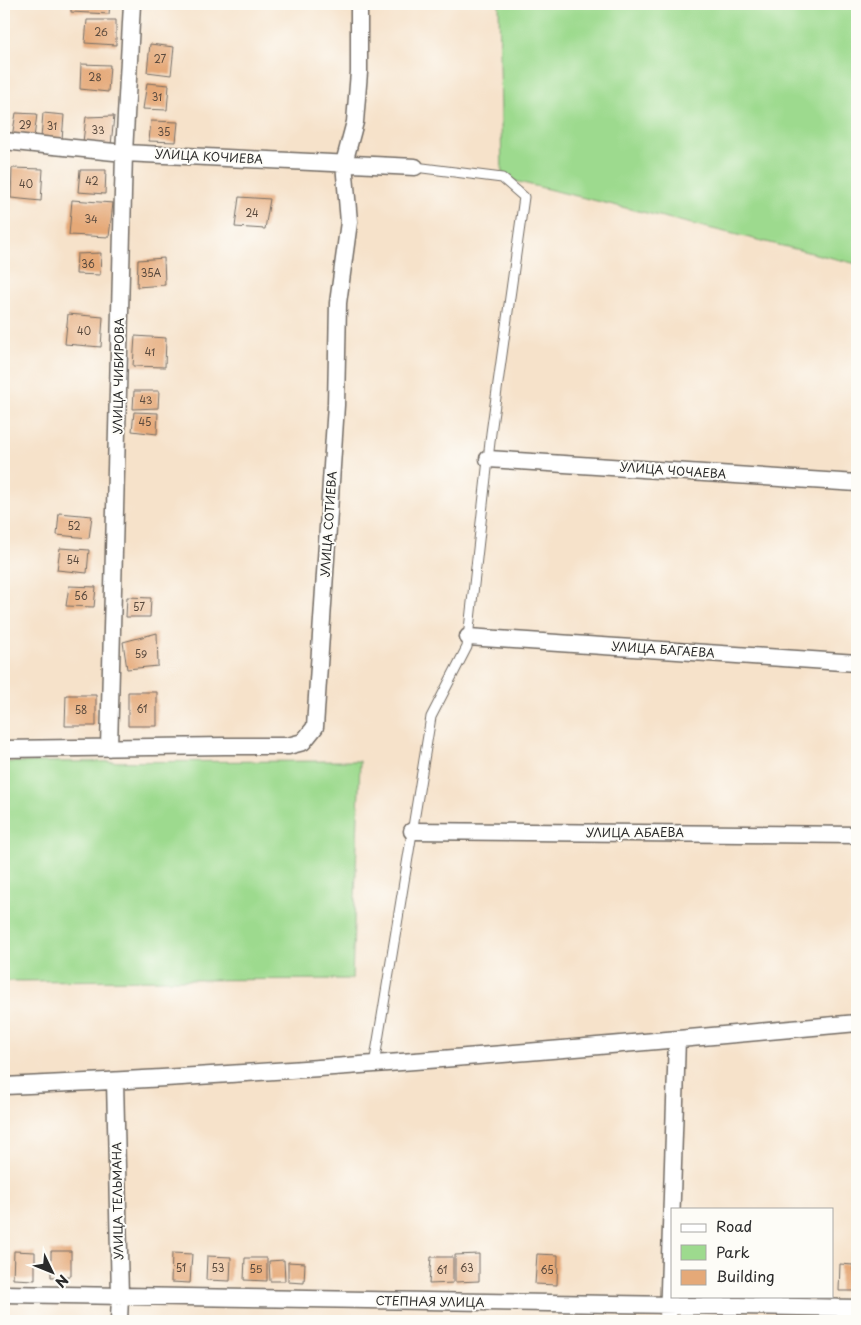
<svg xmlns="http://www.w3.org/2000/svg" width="861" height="1325" viewBox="0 0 861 1325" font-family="'Playpen Sans',sans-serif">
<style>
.green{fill:#9dda8e;stroke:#64825c}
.building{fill:#e5a978}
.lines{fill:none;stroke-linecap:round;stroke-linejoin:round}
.lane-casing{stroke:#726b63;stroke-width:11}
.street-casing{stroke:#726b63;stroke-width:19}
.lane{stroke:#fff;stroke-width:9}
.street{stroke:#fff;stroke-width:16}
.labels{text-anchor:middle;stroke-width:4;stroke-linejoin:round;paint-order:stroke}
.number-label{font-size:10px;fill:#5a4a3e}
.street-label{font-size:12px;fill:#2b2b2b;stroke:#fdfcf7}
</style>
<rect width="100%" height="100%" fill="#fdfcf7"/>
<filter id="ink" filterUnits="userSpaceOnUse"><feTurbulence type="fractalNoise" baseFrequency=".02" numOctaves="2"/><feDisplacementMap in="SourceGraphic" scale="10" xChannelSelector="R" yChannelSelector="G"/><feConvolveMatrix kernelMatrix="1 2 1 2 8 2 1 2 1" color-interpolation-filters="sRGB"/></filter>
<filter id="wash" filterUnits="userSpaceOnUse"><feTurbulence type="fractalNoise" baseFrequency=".0096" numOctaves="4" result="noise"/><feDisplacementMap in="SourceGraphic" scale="20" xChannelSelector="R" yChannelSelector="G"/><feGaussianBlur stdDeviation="1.12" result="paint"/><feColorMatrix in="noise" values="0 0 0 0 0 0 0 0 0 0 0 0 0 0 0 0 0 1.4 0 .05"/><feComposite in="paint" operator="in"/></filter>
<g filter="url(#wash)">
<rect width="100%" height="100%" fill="#f6e2ca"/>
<path class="green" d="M499 4H857V264L502 178Z
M360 761 352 979 4 981V762Z"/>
<g id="blocks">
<path class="building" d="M71 4H110L109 14 71 12Z
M87 20H116V45L85 43Z
M150 44 174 47 171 75 147 72Z
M81 64 110 65 108 92 80 89Z
M147 83 169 85 167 110 143 109Z
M16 113 37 114 34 138 12 137Z
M43 113 64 115 62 140 41 138Z
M114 116 111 145 83 142 86 117Z
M151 121 178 122 176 142 149 141Z
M12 168 43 169 41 201 11 198Z
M80 170H106L105 194 78 192Z
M239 197 270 199 265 229 235 227Z
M72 200 113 203 109 237 69 235Z
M101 253 100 275 76 274 77 254Z
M164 258 165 285 137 287 138 260Z
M68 314 103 317 101 347 65 344Z
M135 336 166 338 165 367 133 366Z
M134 391H159L158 408 133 409Z
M134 412 158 413 157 434 132 431Z
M59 513 92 516 89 538 57 535Z
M60 548 89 550 87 573 57 570Z
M69 586 96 587 94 607 66 606Z
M127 597 151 598 150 617H126Z
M157 633 158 666 127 669 123 642Z
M128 692H157V726H128Z
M66 695H96V726H65Z
M14 1251 35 1252V1280L13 1279Z
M51 1251H71V1276L51 1277Z
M172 1253 192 1254 190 1283 171 1282Z
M479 1254V1281L455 1282V1255Z
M537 1254 558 1255 557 1285 535 1284Z
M207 1256 231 1257 230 1281 206 1280Z
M431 1257H453V1283L429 1284Z
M245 1258H267V1281L244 1280Z
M284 1260 285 1281H270L269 1261Z
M288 1262 305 1263 304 1283 288 1282Z
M840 1264 853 1265V1271H857V1291H839Z"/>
</g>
</g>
<g filter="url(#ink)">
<use href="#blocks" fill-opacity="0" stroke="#726b63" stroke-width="1"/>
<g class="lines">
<defs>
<path id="lane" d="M374 1065 431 717 467 647 491 433 524 197 502 178 415 167"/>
<path id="street" d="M4 141 124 153 415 167
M488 459 857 483
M468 637 857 663
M109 748 124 153 132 4
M4 749 225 746H288L303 742 315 727 336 405 338 303 349 222 344 163 355 122 359 72V4
M412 831 857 835
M115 1081 120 1296 119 1321
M4 1086C289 1074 573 1049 857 1023
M4 1294 857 1308
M668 1321 677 1039"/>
</defs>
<use href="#lane" class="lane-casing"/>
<use href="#street" class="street-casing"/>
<use href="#lane" class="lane"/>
<use href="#street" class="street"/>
</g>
</g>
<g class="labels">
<g class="number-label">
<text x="101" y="36">26</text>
<text x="160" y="63">27</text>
<text x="95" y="81">28</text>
<text x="157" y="101">31</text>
<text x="25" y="129">29</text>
<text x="52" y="130">31</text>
<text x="98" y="134">33</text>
<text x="164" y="136">35</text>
<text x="92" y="185">42</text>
<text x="26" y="188">40</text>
<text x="252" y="217">24</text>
<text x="91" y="223">34</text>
<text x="88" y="268">36</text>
<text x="151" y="277">35А</text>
<text x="84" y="335">40</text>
<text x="150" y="356">41</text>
<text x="146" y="404">43</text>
<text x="145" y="426">45</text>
<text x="74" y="530">52</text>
<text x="73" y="564">54</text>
<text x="81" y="600">56</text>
<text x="139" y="611">57</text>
<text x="141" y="658">59</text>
<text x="142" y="713">61</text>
<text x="81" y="714">58</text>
<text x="181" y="1272">51</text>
<text x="218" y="1272">53</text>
<text x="467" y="1272">63</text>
<text x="256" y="1273">55</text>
<text x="442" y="1274">61</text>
<text x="547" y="1274">65</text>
</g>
<g class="street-label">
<text transform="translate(209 157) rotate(3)" y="4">УЛИЦА КОЧИЕВА</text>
<text transform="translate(119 376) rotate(-89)" y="4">УЛИЦА ЧИБИРОВА</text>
<text transform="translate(673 471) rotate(4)" y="4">УЛИЦА ЧОЧАЕВА</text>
<text transform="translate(329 524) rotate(-86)" y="4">УЛИЦА СОТИЕВА</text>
<text transform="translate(663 650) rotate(4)" y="4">УЛИЦА БАГАЕВА</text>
<text x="635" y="837">УЛИЦА АБАЕВА</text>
<text transform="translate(118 1201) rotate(-91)" y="4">УЛИЦА ТЕЛЬМАНА</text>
<text transform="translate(430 1302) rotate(1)" y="4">СТЕПНАЯ УЛИЦА</text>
</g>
</g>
<rect width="861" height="1325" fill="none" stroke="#fdfcf7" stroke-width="20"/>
<rect x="671" y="1208" width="162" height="90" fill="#fdfcf7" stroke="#a9a8a5"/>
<rect x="681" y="1224" width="25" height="8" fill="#ffffff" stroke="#a9a8a5"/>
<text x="716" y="1232" font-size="15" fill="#2b2b2b">Road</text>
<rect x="681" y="1245" width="25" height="15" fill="#9dda8e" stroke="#a9a8a5"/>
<text x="716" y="1258" font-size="15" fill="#2b2b2b">Park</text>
<rect x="681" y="1270" width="25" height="15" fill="#e5a978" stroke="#a9a8a5"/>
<text x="716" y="1282" font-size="15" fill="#2b2b2b">Building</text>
<g transform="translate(52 1272) rotate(133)" stroke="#fdfcf7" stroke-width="4" paint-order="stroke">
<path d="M0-4L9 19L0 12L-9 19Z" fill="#2b2b2b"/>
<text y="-8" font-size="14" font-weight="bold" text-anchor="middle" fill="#2b2b2b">N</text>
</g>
</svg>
